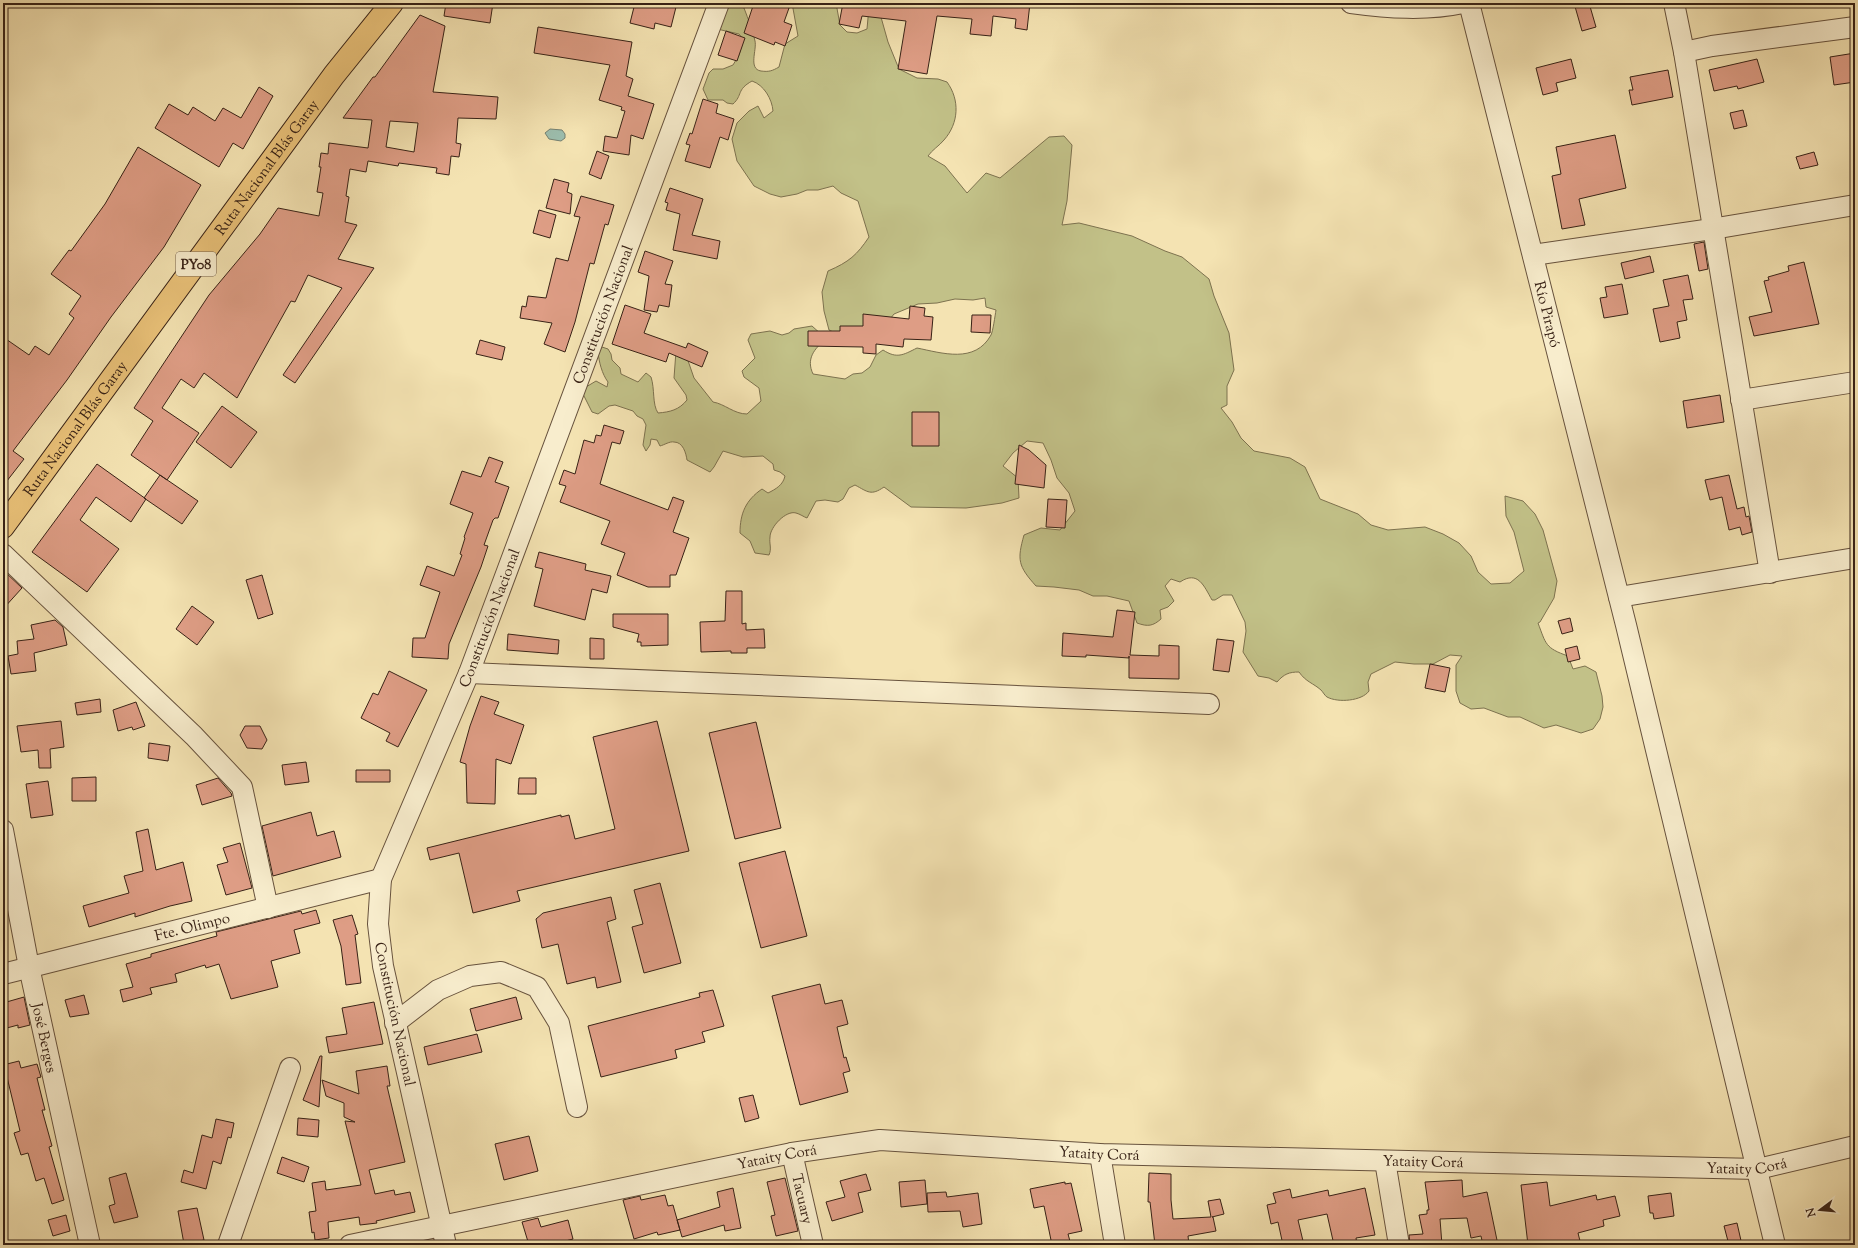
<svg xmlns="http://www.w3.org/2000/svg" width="1858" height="1248" viewBox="0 0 1858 1248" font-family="'Sorts Mill Goudy',serif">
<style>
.green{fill:#c2c188;stroke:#7d724f}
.water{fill:#9cbeae;stroke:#748071}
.building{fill:#de9d85;stroke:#382216;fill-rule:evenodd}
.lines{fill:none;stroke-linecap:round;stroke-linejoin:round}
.minor-casing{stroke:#67523d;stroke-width:22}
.highway-casing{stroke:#382216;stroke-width:24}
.minor{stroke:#f8edcd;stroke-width:20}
.highway{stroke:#eac279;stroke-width:22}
.labels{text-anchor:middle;stroke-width:3.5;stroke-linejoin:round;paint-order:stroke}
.shield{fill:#f8edcd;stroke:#725f4d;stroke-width:1}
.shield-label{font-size:14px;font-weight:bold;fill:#382216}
.street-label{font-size:15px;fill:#382216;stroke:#f8edcd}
</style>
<rect width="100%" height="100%" fill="#f4e3b2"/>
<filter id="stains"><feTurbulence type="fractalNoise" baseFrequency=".005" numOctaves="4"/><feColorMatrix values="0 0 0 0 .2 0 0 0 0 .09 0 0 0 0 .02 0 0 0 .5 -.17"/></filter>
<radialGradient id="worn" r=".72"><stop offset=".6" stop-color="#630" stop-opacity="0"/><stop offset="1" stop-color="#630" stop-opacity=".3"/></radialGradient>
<path class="green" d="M792 3H836L840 25 847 32 857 33 867 29 869 7 877 3 888 42 899 69 917 78 938 79 947 82C960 100 959 123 944 140 939 146 932 150 928 156L945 166 967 193 986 173 1000 178 1049 137 1064 136 1072 145 1067 201 1062 225 1079 223 1132 236 1165 251 1182 257 1209 279 1214 296 1229 333 1234 370 1227 386V405L1221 408 1232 422 1241 438 1254 451 1290 458 1305 467 1320 499 1358 514 1371 525 1388 530 1425 527 1443 534 1459 543 1471 556 1478 572 1491 584 1510 583 1524 571 1514 532 1506 516 1505 496 1523 501 1535 514 1543 530 1557 581 1554 598 1540 622 1538 623C1546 644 1545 648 1568 656L1573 669 1585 666 1596 672 1602 696 1603 707 1600 719 1593 729 1581 733 1556 725 1544 728 1520 717H1508L1484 708 1471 709 1460 703 1456 691V665L1462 656 1450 655 1433 664H1414L1395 662 1371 674 1368 682 1369 691C1362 701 1338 703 1327 697 1325 696 1323 692 1321 690 1313 683 1306 682 1299 672 1289 672 1284 674 1277 682L1269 678 1258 676 1243 652 1246 631 1245 622 1232 595H1223L1215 600H1212C1204 586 1198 570 1180 582L1171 579 1165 586 1174 601 1168 607 1160 610 1161 619C1153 626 1148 627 1137 623L1129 601 1107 596H1093L1079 590 1054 587 1036 586C1018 566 1017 560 1024 535L1041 528 1060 530 1075 511 1069 493 1057 478 1051 460 1043 443 1027 441 1013 453 1003 466 1018 478 1019 498 1002 503 966 508 911 507 884 487C871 496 868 492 855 485L849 488 843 499 838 502 825 500 816 501 807 518C804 517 800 514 796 513 786 510 770 527 770 537 769 544 772 548 769 555L755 553 750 541 740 533C740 513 746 500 762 489L768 493C776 489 783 485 785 476L780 472 774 470 773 464 763 456 743 457 723 451 714 467 710 472 687 460C686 453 683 442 674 442 670 441 664 445 660 446L657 440 651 439 650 445 646 451 643 445 646 425 643 419 637 416 633 411 615 405 609 406 598 414 592 412 583 394 586 387 596 381 607 387 608 382C602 374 599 362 598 352L602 347 608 349 611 354 612 360 620 368 621 374 638 382 646 373 651 377C655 389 652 404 658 413 670 412 679 410 687 400L686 395 674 378 676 351 685 352 694 378 713 402C725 404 734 414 747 414L761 401 759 388 744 377 742 371 755 358 748 340 751 334 770 331 782 335 789 333 794 329 812 326 822 335 825 340C814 349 806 359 813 374L845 379 853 374 862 373 870 367 876 355 883 350C897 359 903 355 917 348 942 353 975 364 991 335 993 331 995 316 996 310L986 307 985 298 973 300 955 299 937 303 918 304 894 314 883 328 846 338 829 330 824 311 822 292 828 271C849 262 857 255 869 237L858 201 841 193 833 186 818 190H807L797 194 781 197 770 194 754 186 737 161 732 139 737 123 749 111 758 106 764 118 773 111C772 99 764 85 752 81 736 90 743 95 733 104L727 103 723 100H708L703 89 709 73 713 69H723L733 65 739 55 743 39 739 34 717 29 719 8C728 6 736 3 744 8 748 19 753 30 755 41 757 50 748 69 761 71 769 72 772 71 779 67L785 44 798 36Z"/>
<path class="water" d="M550 129 562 130 565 134V138L561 141 549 139 545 133Z"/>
<path class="building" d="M446 3H493L490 23 444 16Z
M635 3H646L658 6 659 3H677L671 27 655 23 654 29 630 23Z
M754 3H775L789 8 784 22 792 25 785 46 775 42 774 45 744 33Z
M843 3H1030L1027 30 1015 28 1016 19 993 16 991 36 970 34 972 19 937 16 927 74 898 69 906 21 862 16 859 28 839 24Z
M1574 3H1589L1596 27 1582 31Z
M420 15 445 26 433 92 498 97 496 119 458 118 456 143 461 144 459 157 451 156 449 175 436 173 437 168 399 163 398 166 368 161 366 172 350 169 346 196 349 197 345 222 357 225 338 259 374 268 295 383 283 375 342 288 308 275 295 302 291 301 237 398 204 373 194 388 181 379 162 408 199 433 167 480 131 455 153 421 134 408 209 295 260 234 278 208 319 216 323 193 317 192 321 167H319L321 153 328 154 329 143 368 148 372 120 343 118 373 77H375ZM390 121 418 123 414 152 386 147Z
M538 27 632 42 626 76 633 79 628 96 654 104 643 139 631 135 629 155 603 151 605 136 617 138 625 111 621 110 622 107 599 100 610 65 534 53Z
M726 31 745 38 737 61 718 55Z
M1855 53V82L1834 85 1830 57Z
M1571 59 1576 78 1556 83 1558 91 1543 95 1536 68Z
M1757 59 1764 82 1738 89 1737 86 1714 91 1709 70Z
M1668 70 1673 97 1632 105 1629 90H1633L1630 77Z
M259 87 273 96 243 149 233 143 219 167 155 128 169 104 188 115 193 107 215 121 223 108 241 118Z
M703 99 718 104 716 113 734 119 728 140 720 137 710 168 685 161 690 145 686 144 690 133 692 134Z
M1743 110 1747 126 1734 129 1730 113Z
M1615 135 1626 188 1579 199 1585 225 1562 229 1552 176 1561 174 1556 147Z
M138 147 201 185 164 247 111 317 67 380 13 451 24 459 3 486V337L29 355 35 346 49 355 74 318 69 314 81 296 51 274 69 250 71 251 105 204Z
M597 151 609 156 601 179 589 174Z
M1814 152 1818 165 1800 169 1796 157Z
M554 179 569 183 567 192 572 194 570 214 546 208Z
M670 188 703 199 692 235 720 241 717 259 673 250 680 214 666 210 668 203 665 202Z
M581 196 614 205 608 225 605 224 594 264 590 263 575 322 565 352 544 344 552 323 520 318 522 306 526 307 528 296 546 298 556 258 568 261 580 217 574 216Z
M539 210 556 215 550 238 533 233Z
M1704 242 1708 269 1699 271 1694 244Z
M645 251 673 261 665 284 672 285 669 307 659 305 657 312 644 310 649 276 638 272Z
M1650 256 1654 272 1625 279 1621 263Z
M1804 262 1819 324 1754 336 1749 317 1772 312 1764 281 1769 280 1768 277 1789 271 1788 266Z
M1688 275 1693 299 1683 300 1687 320 1677 322 1680 338 1660 342 1653 309 1669 306 1663 280Z
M1622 284 1628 314 1604 318 1600 298 1607 297 1605 287Z
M625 305 651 314 644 333 686 348 688 343 708 352 702 367 669 353 666 362 612 344Z
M910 306 925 308 924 316 933 317 931 340 904 339 903 347 876 344V354L863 353V347L808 346V331H840V326H863V314L909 319Z
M972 315H991L990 333 971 332Z
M480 340 505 347 502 360 476 354Z
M1720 395 1724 422 1687 428 1683 401Z
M222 406 257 432 231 468 196 442Z
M912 412H939V446H912Z
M604 425 624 431 620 444 612 442 600 484 668 510 673 497 684 501 673 532 689 538 676 575H670V587H648L617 575 625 553 601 544 610 521 560 502 566 486 559 484 564 470 575 474 584 440 594 443 596 435 601 436Z
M1019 445 1029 450 1046 465 1044 488 1015 484Z
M489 457 503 462 495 482 509 487 498 518H495L493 520 484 545 488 546 481 567 449 644 448 659 412 657 413 638H425L440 592 420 585 427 566 454 576 462 555 460 554 465 538 464 537 473 513 450 504 462 471 481 477Z
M97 464 146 499 131 522 96 497 80 520 119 549 87 592 32 552Z
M160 475 198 501 182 524 144 498Z
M1729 475 1737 509 1744 507 1746 517 1749 516 1752 532 1742 535 1740 527 1729 530 1722 497 1710 500 1705 480Z
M1048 499 1067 500 1065 528 1046 527Z
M539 552 586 564 585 570 611 576 607 593 592 589 585 620 534 606 543 569 535 567Z
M3 570 22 588 3 609Z
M262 575 273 614 258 619 246 580Z
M726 591H742V624L746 623V630L764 629 765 648H747V653H731V651L701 652 700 622 725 621Z
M192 606 214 622 197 645 176 629Z
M1117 610 1135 612 1130 655 1159 656V645L1179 646V679L1129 678V656V658L1086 655V657L1062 656 1063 633 1113 637Z
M613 614H668V645L641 646V642H637L639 634 613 627Z
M1570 618 1573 631 1562 634 1558 621Z
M55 620 63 627 67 645 34 653 36 671 11 674 8 656 18 654 17 641 34 639 31 625Z
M508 634 559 640 558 654 507 650Z
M590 638 604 639V659H590Z
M1217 639 1234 641 1229 672 1213 670Z
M1577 646 1580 659 1568 662 1565 649Z
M1430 664 1450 668 1445 692 1425 688Z
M389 671 427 690 398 747 386 741 390 733 361 718 373 693 378 695Z
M481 696 499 702 494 714 524 725 511 764 496 759 495 804 467 803 466 764 460 762 470 726Z
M100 699 101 712 77 715 75 703Z
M136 702 145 726 133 730 132 727 118 731 113 710Z
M61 721 64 747 50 749 51 768H39L38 750 21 752 17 726Z
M657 721 689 851 517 891 520 901 473 913 459 853 430 860 427 848 561 815V817L569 815 575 839 615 829 593 737Z
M756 722 781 828 735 839 709 733Z
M245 726H260L267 740 262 749 247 748 240 735Z
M149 743 170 746 168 761 148 758Z
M306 762 309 782 285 785 282 765Z
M356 770H390V782H356Z
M96 777V801H72V778Z
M218 778 231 793 232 796 202 805 196 785Z
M519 778H536V794H518Z
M48 781 53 815 31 818 26 784Z
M311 812 317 836 334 831 341 857 273 876 262 826Z
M148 829 156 870 183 862 192 901 170 906 135 917V913L89 927 83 906 129 893 124 876 143 871 136 832Z
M240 843 252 888 226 895 217 865 228 862 223 848Z
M785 851 807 936 761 948 739 863Z
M660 883 681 963 644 973 632 927 643 924 634 890Z
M611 897 616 919 607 922 621 982 597 988 595 977 567 984 558 944 542 948 536 919 543 913Z
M316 910 320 923 294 930 300 953 271 961 278 987 231 999 219 964 206 968 205 965 175 974 177 982 150 988 152 994 123 1002 120 990 133 987 126 964 151 957V954L217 936 216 932 301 911 302 914Z
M352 915 358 934 355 935 361 983 346 985 341 946 333 920Z
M820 984 825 1004 842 1000 848 1024 837 1027 844 1058 846 1057 850 1071 843 1073 848 1092 800 1105 772 996Z
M713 990 724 1026 702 1032 705 1042 675 1050 677 1058 601 1077 588 1026 700 997 699 993Z
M84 995 89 1014 70 1017 65 1000Z
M24 997 30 1025 18 1028V1025L3 1029V1003Z
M516 997 522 1019 476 1031 470 1009Z
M374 1002 383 1044 329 1053 326 1037 347 1034 342 1008Z
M477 1034 482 1052 428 1065 424 1047Z
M320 1056H322L319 1107 303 1100Z
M19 1061 21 1068 37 1064 41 1077 37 1078 45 1110H42L52 1146 49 1147 64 1200 52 1204 44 1178 36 1181 28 1153 21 1155 14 1133 20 1131 7 1077H3V1065Z
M387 1066 390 1086H387L405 1162 369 1170 375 1194 394 1190 395 1195 410 1192 415 1212 376 1221 377 1223 360 1225 359 1217 328 1222 329 1238 315 1240 314 1232 312 1233 309 1212 316 1211 312 1183 325 1181 326 1190 361 1185 345 1121 355 1122 344 1117V1103L326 1096 322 1080 359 1094 356 1071Z
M753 1095 759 1118 745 1122 739 1098Z
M298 1118 319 1120 318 1137 297 1135Z
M216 1119 234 1123 231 1138 228 1137 221 1164 213 1161 206 1189 181 1182 184 1170 193 1173 202 1135 212 1138Z
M529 1136 538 1171 504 1180 495 1144Z
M282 1157 309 1167 304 1182 277 1173Z
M126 1173 138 1217 114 1223 109 1206 115 1204 109 1178Z
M1149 1173 1171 1174V1200L1173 1219 1211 1217 1208 1201 1220 1199 1224 1214 1212 1217H1213L1216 1231 1188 1236 1189 1245H1155L1150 1202H1148Z
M866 1174 871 1190 858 1193 863 1212 832 1221 826 1202 845 1197 840 1181Z
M785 1178 798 1231 776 1236 771 1216 775 1215 767 1182Z
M925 1180 927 1204 901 1207 899 1182Z
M1462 1180 1463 1197 1487 1192 1498 1245H1483L1481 1236 1471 1238 1467 1218 1440 1219 1442 1245H1410L1409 1235 1423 1234 1419 1215 1427 1214V1210H1429L1425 1182Z
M1065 1182V1184L1071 1183 1082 1231 1068 1234 1071 1245H1052L1044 1206 1034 1208 1030 1189Z
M1547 1182 1550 1206 1596 1195 1597 1200 1615 1196 1620 1216 1603 1220 1604 1226 1578 1233 1581 1245H1528L1521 1185Z
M733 1188 741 1228 725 1231 724 1225 682 1237 677 1220 720 1207 717 1192Z
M1365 1188 1375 1235 1356 1238 1357 1245H1334L1327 1214 1298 1220 1303 1241 1286 1245H1283L1278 1222 1271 1224 1267 1205 1276 1203 1273 1193 1290 1189 1292 1198 1328 1190 1329 1196Z
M946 1192 947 1197 978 1193 982 1224 963 1227 960 1211 928 1212 927 1193Z
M1671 1193 1674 1216 1654 1219 1653 1213H1650L1648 1196Z
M665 1195 668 1206 673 1205 680 1230 658 1235 657 1232 634 1239 623 1200 640 1196 641 1200Z
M197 1208 204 1240 184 1244 178 1211Z
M66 1215 70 1231 53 1236 48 1220Z
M538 1218 541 1227 568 1220 573 1239 550 1245H529L522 1222Z
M1737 1223 1742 1245H1729L1724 1226Z"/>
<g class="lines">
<defs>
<g id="minor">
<path d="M1351 3C1388 8 1426 11 1463 3"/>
<path id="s1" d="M1469 3 1626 625 1775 1245"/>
<path d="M1674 3 1684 52 1770 573"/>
<path d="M1684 52 1712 46 1855 27"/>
<path d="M1533 255 1712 229 1855 205"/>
<path d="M1741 400 1855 382"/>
<path d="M3 554 194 736 242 787 268 908"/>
<path d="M1619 597 1855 558"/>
<path d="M469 673 1209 704"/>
<path id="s2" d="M3 830 29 967 90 1245"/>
<path id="s3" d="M3 974 381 879"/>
<path d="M395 1023 438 990 470 976 501 972 537 987 559 1023 577 1107"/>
<path id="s4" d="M792 1153 813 1245"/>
<path d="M1100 1154 1115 1245"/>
<path d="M1385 1161 1399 1245"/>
<path d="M228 1245 290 1068"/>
<path id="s5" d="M350 1245 792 1153 880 1140 1100 1154 1758 1169 1855 1146"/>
<path id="s6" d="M446 1245 383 966 378 924 381 879 469 673 719 3"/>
</g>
<g id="highway">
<path id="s7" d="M3 527 334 75 392 3"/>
</g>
</defs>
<use href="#minor" class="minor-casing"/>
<use href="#highway" class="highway-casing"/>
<use href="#minor" class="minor"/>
<use href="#highway" class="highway"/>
</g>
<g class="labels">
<rect class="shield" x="176" y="252" width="40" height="24" rx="3"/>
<g class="shield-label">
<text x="196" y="269">PY08</text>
</g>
<g class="street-label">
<text dy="5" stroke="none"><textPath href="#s7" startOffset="446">Ruta Nacional Blás Garay</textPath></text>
<text dy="5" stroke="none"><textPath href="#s6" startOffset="980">Constitución Nacional</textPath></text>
<text dy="5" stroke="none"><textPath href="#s1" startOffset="321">Río Pirapó</textPath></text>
<text dy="5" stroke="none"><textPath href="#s7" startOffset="122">Ruta Nacional Blás Garay</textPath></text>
<text dy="5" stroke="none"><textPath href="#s6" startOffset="656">Constitución Nacional</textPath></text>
<text dy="5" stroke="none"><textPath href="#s3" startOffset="195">Fte. Olimpo</textPath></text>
<text transform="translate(395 1014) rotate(78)" y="5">Constitución Nacional</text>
<text dy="5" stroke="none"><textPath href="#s2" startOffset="212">José Berges</textPath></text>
<text dy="5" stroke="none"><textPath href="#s5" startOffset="760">Yataity Corá</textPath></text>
<text dy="5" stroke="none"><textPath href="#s5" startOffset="436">Yataity Corá</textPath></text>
<text dy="5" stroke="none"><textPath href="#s5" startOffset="1084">Yataity Corá</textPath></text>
<text dy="5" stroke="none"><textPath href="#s5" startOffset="1408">Yataity Corá</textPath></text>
<text dy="5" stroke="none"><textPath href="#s4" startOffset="47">Tacuary</textPath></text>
</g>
</g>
<rect width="1858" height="1248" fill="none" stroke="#f4e3b2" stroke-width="16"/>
<rect x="4" y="4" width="1850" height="1240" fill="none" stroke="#382216" stroke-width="2"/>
<rect x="8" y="8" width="1842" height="1232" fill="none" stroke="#382216"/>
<g transform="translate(1820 1210) rotate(254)" stroke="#f8edcd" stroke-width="3" paint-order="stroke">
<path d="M0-3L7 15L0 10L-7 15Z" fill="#382216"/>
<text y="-6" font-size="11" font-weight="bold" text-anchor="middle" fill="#382216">N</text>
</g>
<rect width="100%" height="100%" filter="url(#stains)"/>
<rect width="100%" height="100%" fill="url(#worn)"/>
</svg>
